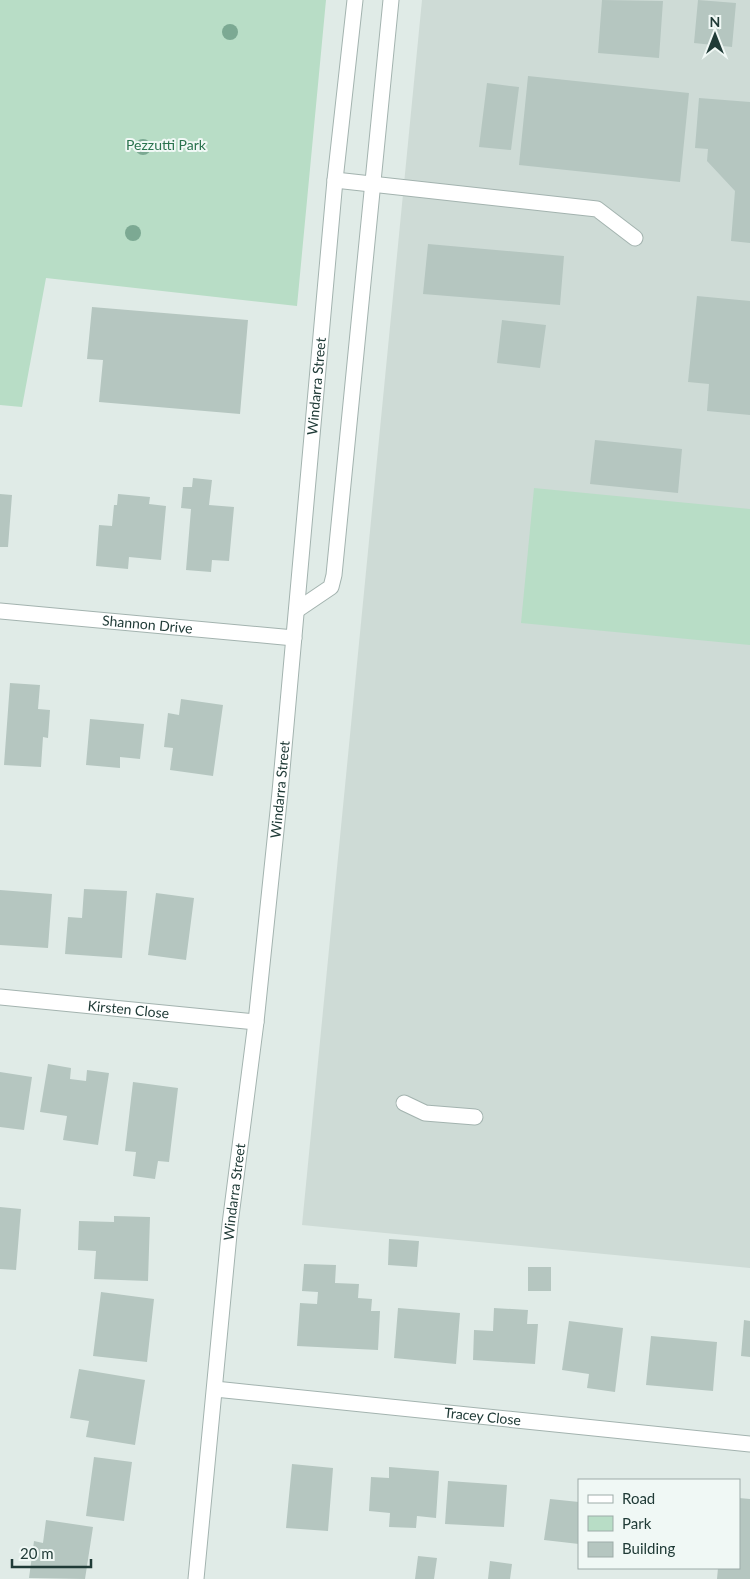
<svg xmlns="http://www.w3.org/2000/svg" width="750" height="1579" viewBox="0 0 750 1579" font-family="Lato,sans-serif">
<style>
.built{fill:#cedbd6}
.green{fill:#b8ddc6}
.building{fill:#b5c6c0}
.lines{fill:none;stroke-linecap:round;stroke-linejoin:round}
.minor-casing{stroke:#a3b3af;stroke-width:17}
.minor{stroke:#fff;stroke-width:15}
.tree{fill:#7ca993}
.labels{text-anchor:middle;stroke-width:4;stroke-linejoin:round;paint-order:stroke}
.park-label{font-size:14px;fill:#2a734e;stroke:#f0f8f5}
.street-label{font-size:14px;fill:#203b37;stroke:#f0f8f5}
</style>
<rect width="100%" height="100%" fill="#e0ebe7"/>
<path class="built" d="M422 0H750V1268L302 1225Z"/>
<path class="green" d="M0 0H326L297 306 46 278 22 407 0 405Z
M534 488 750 509V645L521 623Z"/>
<path class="building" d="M602 0 663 1 659 58 598 53Z
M698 0 736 3 732 47 694 43Z
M528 76 689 93 680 182 519 165Z
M487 83 519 87 511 150 479 147Z
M699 98 750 102V243L731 241 735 191 707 161 708 149 695 148Z
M428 244 564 256 560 305 423 294Z
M697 296 750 301V415L707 411 709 384 688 382Z
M92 307 248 320 240 414 99 402 103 360 87 359Z
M502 320 546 325 540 368 497 363Z
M595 440 682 449 678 493 590 484Z
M193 478 212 480 209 505 234 507 229 561 212 560 211 572 186 570 191 509 181 508 183 487H192Z
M0 494 12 495 8 547H0Z
M118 494 150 497 149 504 166 506 161 560 129 557 128 569 96 566 99 525 112 526 114 505H117Z
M10 683 40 685 38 709 50 710 48 738 43 737 41 767 4 765Z
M181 699 223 705 213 776 170 770 173 748 164 747 168 713 179 715Z
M90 719 144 724 140 759 120 757V768L86 765Z
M84 889 127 891 122 958 65 954 68 917 82 918Z
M0 890 52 894 48 948 0 945Z
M156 893 194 898 186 960 148 955Z
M48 1064 71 1068 70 1079 86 1081 87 1070 109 1073 98 1145 63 1140 67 1116 40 1112Z
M0 1072 32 1077 24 1130 0 1127Z
M133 1082 178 1088 169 1162 158 1161 155 1179 133 1176 136 1152 125 1151Z
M0 1207 21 1209 16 1270 0 1269Z
M114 1216 150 1217 148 1281 94 1279 96 1251 78 1250 79 1221 114 1222Z
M389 1239 419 1241 417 1267 388 1265Z
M304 1264 336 1265 335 1283 359 1284 358 1298 372 1299 371 1311H380L378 1350 297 1346 300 1303 317 1304 318 1292 302 1291Z
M528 1267H551V1291H528Z
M101 1292 154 1299 147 1362 93 1356Z
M398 1308 460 1313 456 1364 394 1358Z
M494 1308 528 1310 527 1324H538L535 1364 473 1360 474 1330 493 1331Z
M744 1320 750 1321V1357L741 1356Z
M569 1321 623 1328 615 1392 587 1388 589 1374 562 1370Z
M651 1336 717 1342 713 1391 646 1385Z
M79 1369 145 1380 135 1445 86 1437 89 1421 70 1418Z
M94 1457 132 1462 124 1521 86 1516Z
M292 1464 333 1468 328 1531 286 1528Z
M389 1467 439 1471 436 1518 417 1516 416 1528 389 1527 390 1513 369 1511 371 1477 389 1478Z
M448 1481 507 1485 504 1527 445 1524Z
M739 1498 750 1499V1579H717L718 1568H739Z
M550 1499 579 1502V1544L544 1540Z
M46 1520 93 1527 85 1579 29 1578 34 1541 43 1543Z
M418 1556 437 1558 434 1579H415Z
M490 1561 512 1564 510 1579H488Z"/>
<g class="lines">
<defs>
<g id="minor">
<path d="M335 180 597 209 635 238"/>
<path d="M297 610 331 587 334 575 391 0"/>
<path id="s1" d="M0 611 294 638"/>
<path id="s2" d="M0 997 256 1022"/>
<path d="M404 1103 425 1113 475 1117"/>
<path id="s3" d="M215 1389 750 1444"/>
<path id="s4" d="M196 1579 230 1224 256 1022 280 792 335 180 355 0"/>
</g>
</defs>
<use href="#minor" class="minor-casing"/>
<use href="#minor" class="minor"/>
</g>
<g class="tree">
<circle cx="230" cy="32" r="8"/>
<circle cx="143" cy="147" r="8"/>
<circle cx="133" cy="233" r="8"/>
</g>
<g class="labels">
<g class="park-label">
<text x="166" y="150">Pezzutti Park</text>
</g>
<g class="street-label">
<text dy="5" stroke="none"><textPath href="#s4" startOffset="1199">Windarra Street</textPath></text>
<text dy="5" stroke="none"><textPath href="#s1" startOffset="148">Shannon Drive</textPath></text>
<text dy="5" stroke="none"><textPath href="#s4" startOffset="794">Windarra Street</textPath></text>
<text dy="5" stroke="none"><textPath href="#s2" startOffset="129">Kirsten Close</textPath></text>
<text dy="5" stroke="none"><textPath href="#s4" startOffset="389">Windarra Street</textPath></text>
<text dy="5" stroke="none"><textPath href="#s3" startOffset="269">Tracey Close</textPath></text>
</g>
</g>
<rect x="578" y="1479" width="162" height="90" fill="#f0f8f5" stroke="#9daca9"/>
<rect x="588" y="1495" width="25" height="8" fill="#ffffff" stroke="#9daca9"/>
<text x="622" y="1504" font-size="15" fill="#203b37">Road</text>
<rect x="588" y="1516" width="25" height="15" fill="#b8ddc6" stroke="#9daca9"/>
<text x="622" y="1529" font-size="15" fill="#203b37">Park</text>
<rect x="588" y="1542" width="25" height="15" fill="#b5c6c0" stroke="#9daca9"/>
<text x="622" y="1554" font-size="15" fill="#203b37">Building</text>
<g transform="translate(715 35)" stroke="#f0f8f5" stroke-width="4" paint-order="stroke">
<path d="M0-4L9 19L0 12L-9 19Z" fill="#203b37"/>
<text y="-8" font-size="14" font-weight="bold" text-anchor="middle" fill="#203b37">N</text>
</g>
<path d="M12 1559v8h79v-8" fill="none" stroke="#203b37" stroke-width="2.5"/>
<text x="20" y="1559" font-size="15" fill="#203b37" stroke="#f0f8f5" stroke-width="4" paint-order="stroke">20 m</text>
</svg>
